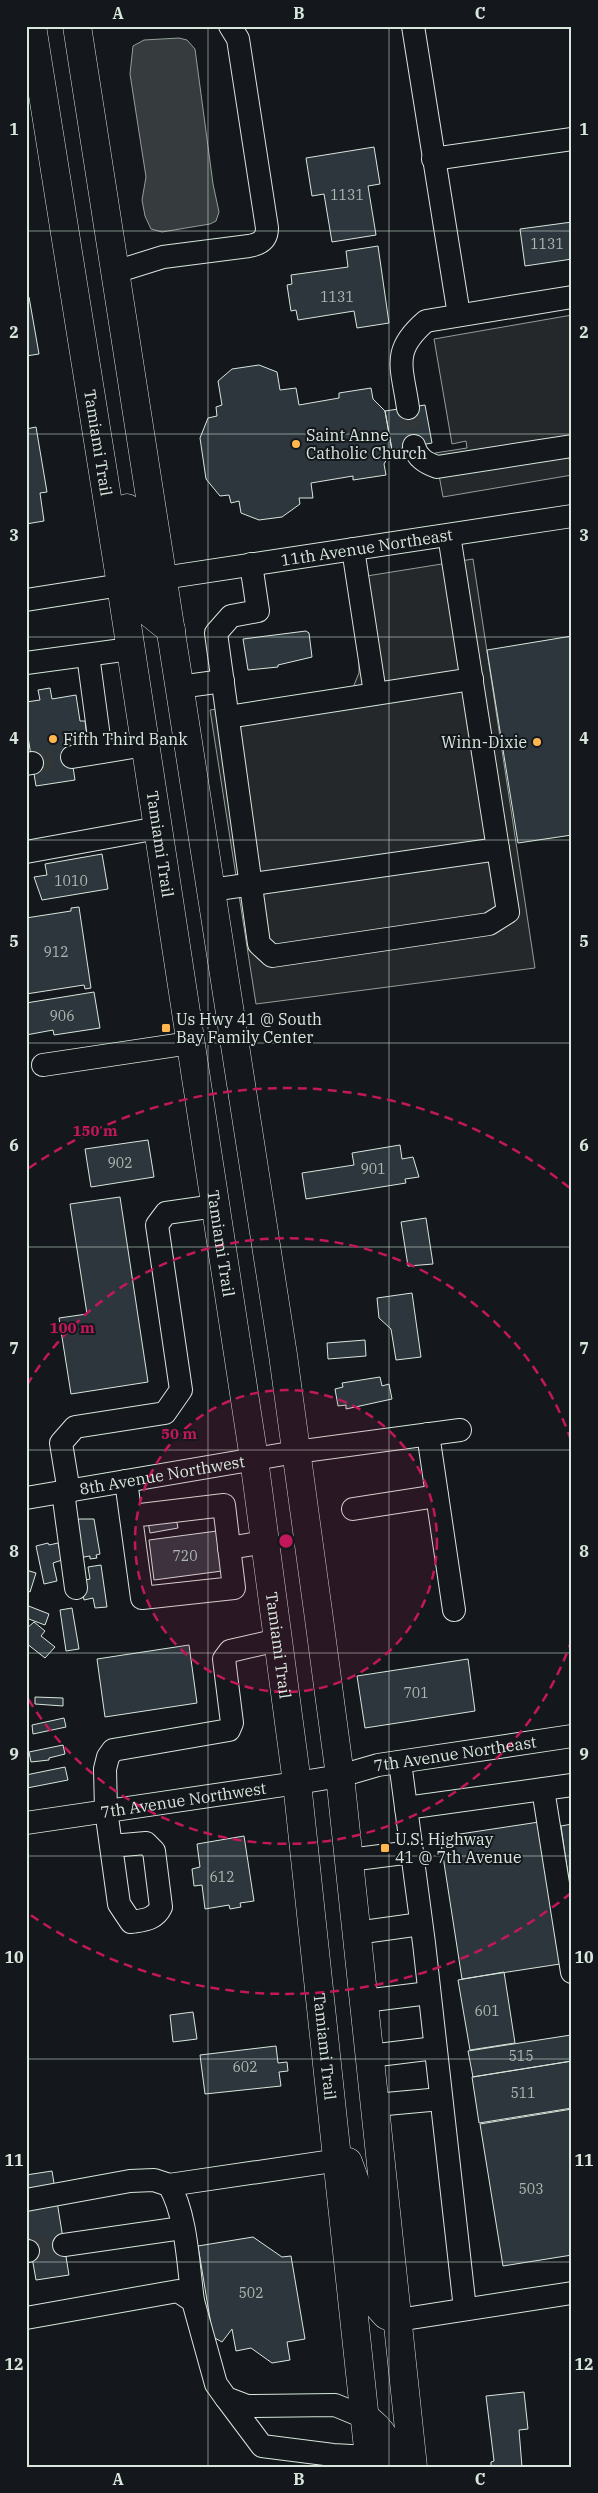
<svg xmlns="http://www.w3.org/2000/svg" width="598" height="2493" viewBox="0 0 598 2493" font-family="'IBM Plex Serif',serif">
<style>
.parking{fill:#24282b;stroke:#939e99}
.water{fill:#363b3e;stroke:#939e99}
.building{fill:#2c363c;stroke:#d8e6dc}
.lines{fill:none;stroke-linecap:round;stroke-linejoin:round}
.minor-tunnel{stroke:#313739;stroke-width:22;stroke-dasharray:22 11;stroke-linecap:butt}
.minor-casing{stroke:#d8e6dc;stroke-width:24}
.major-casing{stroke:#d8e6dc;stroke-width:29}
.minor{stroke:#14181c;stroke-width:22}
.major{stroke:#14181c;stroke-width:28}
.grid{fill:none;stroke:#d8e6dc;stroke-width:1;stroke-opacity:0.55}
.ring{fill:none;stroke:#c2185b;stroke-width:2.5;stroke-dasharray:9 6}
.poi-dot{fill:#ffb74d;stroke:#14181c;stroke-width:2}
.labels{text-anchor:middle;stroke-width:4;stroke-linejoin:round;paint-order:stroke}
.number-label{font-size:14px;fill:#adbab4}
.poi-label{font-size:16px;fill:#d8e6dc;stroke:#14181c;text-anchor:start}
.street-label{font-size:16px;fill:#d8e6dc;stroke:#14181c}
.centre{fill:#c2185b;stroke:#14181c;stroke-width:2.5}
.ring-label{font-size:15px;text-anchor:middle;font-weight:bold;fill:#c2185b;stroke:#14181c;stroke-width:4;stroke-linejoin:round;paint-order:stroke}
.neatline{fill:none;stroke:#d8e6dc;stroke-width:2}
.grid-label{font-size:16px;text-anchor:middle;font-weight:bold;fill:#d8e6dc}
</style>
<rect width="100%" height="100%" fill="#14181c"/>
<path class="parking" d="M572 315V457L569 458 572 475 443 497 435 453 467 448 466 441 452 444 434 339Z
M473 559 535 968 256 1004 210 710 352 690 359 673V642L348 579Z"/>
<path class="water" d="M179 38 187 40 195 49 213 184 219 212 216 221 210 224 162 232 151 229 145 216 142 200 146 177 130 74 133 46 144 40Z"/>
<path class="building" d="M374 147 380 184 368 186 376 235 332 242 324 194 312 196 306 158Z
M572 222V259L525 266 520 229Z
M378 246 389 323 357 328 354 311 298 320 296 310 291 311 287 285 292 284 291 275 348 267 346 251Z
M26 297H29L39 354 26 356Z
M259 365 277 372 280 390 296 388 299 405 339 398V393L371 388 373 399 385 411 392 450 384 464 386 475 353 480V476L311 483 313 498H299L300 504 282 517 259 520 241 513 239 501 231 503 229 495 220 496 206 479 200 438 208 418 217 416 216 407 222 405 218 381 232 369Z
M425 405 432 443 392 450 385 411Z
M36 427 47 492 40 493 44 521 26 524V429Z
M306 631 309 633 312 657 278 665V667L248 670 243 639Z
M572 636V835L518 843 487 650Z
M50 688 52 699 76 695 80 721H85L87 737 69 740 75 780 36 786 28 737H26V702L40 700 38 690Z
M102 854 108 889 42 900 34 877 47 875 45 864Z
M79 907 91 988 85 989 84 985 26 994V918L71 911V908Z
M94 992 100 1028 54 1035 53 1030 26 1035V1003Z
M148 1140 154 1177 91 1187 85 1149Z
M400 1145 402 1159 413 1157 419 1177 405 1179 406 1183 306 1199 302 1173 354 1165 352 1153Z
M120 1197 148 1382 71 1394 59 1318 87 1314 70 1204Z
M426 1218 433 1264 408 1266 401 1222Z
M412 1293 421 1357 396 1360 391 1329 379 1318 377 1298Z
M365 1340 366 1356 328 1359 327 1343Z
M380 1377 382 1386 389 1384 392 1399 346 1409V1405L338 1406 335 1389 343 1387 342 1383Z
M176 1518 178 1528 150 1533 148 1522Z
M80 1519H94L100 1554 96 1555 97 1558 90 1559V1556L78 1558 72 1520Z
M217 1531 222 1571 154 1580 149 1540Z
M48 1543 49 1545 58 1543 62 1560 53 1563 57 1581 44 1584 36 1546Z
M101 1565 107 1607 95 1608 93 1598 84 1600 81 1581 90 1579 88 1567Z
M26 1570 36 1573 30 1592 26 1590Z
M26 1605 49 1614 45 1625 26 1618Z
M72 1608 79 1649 66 1651 60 1610Z
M34 1622 45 1631 41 1636 55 1647 45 1658 26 1643V1629Z
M189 1645 197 1703 105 1717 97 1659Z
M468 1659 475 1711 365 1728 357 1676Z
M35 1697 63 1698V1706L35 1704Z
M64 1718 66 1727 33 1734 32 1725Z
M63 1745 65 1754 49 1758V1760L31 1762 29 1752Z
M65 1767 68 1780 27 1788 26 1775Z
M539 1822 560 1964 462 1979 440 1837Z
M572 1824V1882H569L561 1826Z
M244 1836 254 1901 240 1903 241 1907 230 1909 229 1905 205 1909 202 1885 194 1886 192 1869 200 1867 197 1844Z
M504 1972 515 2043 470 2050 458 1980Z
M193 2012 197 2039 173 2042 170 2015Z
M571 2035 572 2061 473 2077 468 2051Z
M276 2046 278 2063 287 2062 288 2071 279 2072 281 2086 205 2094 200 2055Z
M572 2061V2108L479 2123 472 2077Z
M572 2109V2255L503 2266 480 2124Z
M52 2171 69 2275 36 2280 26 2223V2175Z
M253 2237 282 2257 291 2256 305 2339 287 2342 290 2360 272 2363 251 2348 236 2351 232 2329 222 2342 213 2337 198 2246Z
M524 2392 528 2429 519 2430 522 2467H491V2462L494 2461 486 2396Z"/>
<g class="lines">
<path class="minor-tunnel" d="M408 408 414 446
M32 763 72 757
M28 2251 64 2245"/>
<defs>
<g id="minor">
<path d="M413 26 459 315"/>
<path d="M433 159 572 139"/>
<path d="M115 272 163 257 249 246C260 244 267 240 267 228L238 39 230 26"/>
<path d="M408 408C402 366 391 351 426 321L572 297"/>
<path d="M414 446C417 458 426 463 437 467L572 446"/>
<path d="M353 549 375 693"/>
<path d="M251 564 258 611 231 616 216 633 259 944 272 956 489 924 508 912 498 849"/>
<path id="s1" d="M163 578 572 516"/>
<path d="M26 600 121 585"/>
<path d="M88 655 101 752"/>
<path d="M26 663 130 649"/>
<path d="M179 687 223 681"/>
<path d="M228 717 472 679"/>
<path d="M72 757 145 745"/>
<path d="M26 764 32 763"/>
<path d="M26 852 158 828"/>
<path d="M211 890 498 849 449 535"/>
<path d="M43 1065 190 1043"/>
<path d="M428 1434 454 1610"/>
<path d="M126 1481 142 1598 234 1588 224 1505 132 1516"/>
<path d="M63 1492 76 1588"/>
<path d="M69 1492 61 1443 75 1427 165 1413 181 1390 157 1225 166 1213 215 1206"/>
<path id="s2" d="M26 1498 296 1452 460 1430"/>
<path d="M353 1509 437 1496"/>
<path d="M229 1548 265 1542"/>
<path d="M400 1762 424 1943 465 2309"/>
<path d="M543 1789 572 1972"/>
<path d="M406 1808 572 1785"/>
<path id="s3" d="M26 1823 297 1783 340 1776 378 1765 572 1736"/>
<path d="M111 1846 146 1843 154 1851 161 1907C155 1920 143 1920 131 1922L119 1904 106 1810 105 1769 108 1757 113 1750 229 1730 232 1723 224 1659 230 1651 278 1640"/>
<path d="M349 1860 412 1852"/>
<path d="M356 1933 421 1924"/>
<path d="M364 2001 429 1993"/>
<path d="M370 2056 435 2048"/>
<path d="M375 2105 441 2099"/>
<path d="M169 2185 346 2159"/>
<path d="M26 2200 130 2181 154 2180 169 2185C187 2215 188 2266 193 2301"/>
<path d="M64 2245 182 2228"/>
<path d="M26 2251H28"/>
<path d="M26 2318 178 2291 193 2301 216 2384 226 2398 247 2406 335 2405 364 2417"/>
<path d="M398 2320 572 2293"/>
<path d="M226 2398 262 2446 333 2455 369 2457"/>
</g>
<g id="major">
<path id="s4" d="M32 26 121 585 254 1459 297 1783 370 2467"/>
<path d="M77 26 283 1355 318 1611 340 1776 413 2467"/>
<path d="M127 508C131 535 133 567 163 578"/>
<path d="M121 585 134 588 141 593 151 614 171 630"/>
<path d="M348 2162 361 2198 371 2290 377 2305 386 2315 398 2320"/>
<path d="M364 2417C384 2430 390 2444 392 2467"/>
</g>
</defs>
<use href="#minor" class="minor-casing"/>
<use href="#major" class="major-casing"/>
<use href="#minor" class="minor"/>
<use href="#major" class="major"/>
</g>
<path class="grid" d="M208 26V2467M389 26V2467M26 231H572M26 434H572M26 637H572M26 840H572M26 1043H572M26 1247H572M26 1450H572M26 1653H572M26 1856H572M26 2059H572M26 2262H572"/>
<circle cx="286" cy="1541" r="151" fill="#c2185b" fill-opacity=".12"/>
<g class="ring">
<circle cx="286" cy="1541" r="151"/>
<path d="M572 1639A302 302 0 0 1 27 1697M27 1385A302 302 0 0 1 572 1443"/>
<path d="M571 1893A453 453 0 0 1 29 1914M29 1168A453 453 0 0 1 571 1189"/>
</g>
<g class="poi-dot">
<circle cx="296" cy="444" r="5"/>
<circle cx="53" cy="739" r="5"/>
<circle cx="537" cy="742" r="5"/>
<rect x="161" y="1023" width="10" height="10" rx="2.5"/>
<rect x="380" y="1843" width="10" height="10" rx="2.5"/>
</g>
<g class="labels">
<g class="number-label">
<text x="347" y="200">1131</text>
<text x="547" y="249">1131</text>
<text x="337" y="302">1131</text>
<text x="71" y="886">1010</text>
<text x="56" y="957">912</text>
<text x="62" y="1021">906</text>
<text x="120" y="1168">902</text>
<text x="373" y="1174">901</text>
<text x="185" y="1561">720</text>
<text x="416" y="1698">701</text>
<text x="222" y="1882">612</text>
<text x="487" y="2016">601</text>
<text x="521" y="2061">515</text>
<text x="245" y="2072">602</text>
<text x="523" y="2098">511</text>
<text x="531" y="2194">503</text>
<text x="251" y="2298">502</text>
</g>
<g class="poi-label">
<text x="306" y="441">Saint Anne<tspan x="306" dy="18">Catholic Church</tspan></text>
<text x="63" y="745">Fifth Third Bank</text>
<text x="527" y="748" text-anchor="end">Winn-Dixie</text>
<text x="176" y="1025">Us Hwy 41 @ South<tspan x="176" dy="18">Bay Family Center</tspan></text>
<text x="395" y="1845">U.S. Highway<tspan x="395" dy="18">41 @ 7th Avenue</tspan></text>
</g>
<g class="street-label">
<text dy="6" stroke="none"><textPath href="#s4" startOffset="422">Tamiami Trail</textPath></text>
<text dy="6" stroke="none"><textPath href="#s1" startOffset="206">11th Avenue Northeast</textPath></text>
<text dy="6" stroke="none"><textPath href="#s4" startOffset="828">Tamiami Trail</textPath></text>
<text dy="6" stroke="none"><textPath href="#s4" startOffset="1232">Tamiami Trail</textPath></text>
<text dy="6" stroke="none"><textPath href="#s2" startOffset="138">8th Avenue Northwest</textPath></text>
<text dy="6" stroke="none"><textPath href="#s4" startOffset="1638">Tamiami Trail</textPath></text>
<text dy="6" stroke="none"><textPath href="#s3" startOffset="435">7th Avenue Northeast</textPath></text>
<text dy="6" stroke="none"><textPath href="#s3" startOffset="159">7th Avenue Northwest</textPath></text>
<text dy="6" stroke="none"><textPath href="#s4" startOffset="2042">Tamiami Trail</textPath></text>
</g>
</g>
<circle cx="286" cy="1541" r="8" class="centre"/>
<g class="ring-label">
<text x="95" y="1136">150 m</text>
<text x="72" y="1333">100 m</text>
<text x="179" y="1439">50 m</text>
</g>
<rect width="598" height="2493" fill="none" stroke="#14181c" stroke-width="55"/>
<rect x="28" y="28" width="542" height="2438" class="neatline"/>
<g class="grid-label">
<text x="118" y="19">A</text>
<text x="299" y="19">B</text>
<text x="480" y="19">C</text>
<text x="14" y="135">1</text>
<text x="584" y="135">1</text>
<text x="14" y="338">2</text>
<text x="584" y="338">2</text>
<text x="14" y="541">3</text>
<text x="584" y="541">3</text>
<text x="14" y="744">4</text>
<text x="584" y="744">4</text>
<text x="14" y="947">5</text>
<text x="584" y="947">5</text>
<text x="14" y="1151">6</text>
<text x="584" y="1151">6</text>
<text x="14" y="1354">7</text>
<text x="584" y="1354">7</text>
<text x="14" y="1557">8</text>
<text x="584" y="1557">8</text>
<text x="14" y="1760">9</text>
<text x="584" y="1760">9</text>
<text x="14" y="1963">10</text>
<text x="584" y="1963">10</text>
<text x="14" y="2166">11</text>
<text x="584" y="2166">11</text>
<text x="14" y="2370">12</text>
<text x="584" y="2370">12</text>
<text x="118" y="2485">A</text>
<text x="299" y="2485">B</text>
<text x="480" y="2485">C</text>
</g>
</svg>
